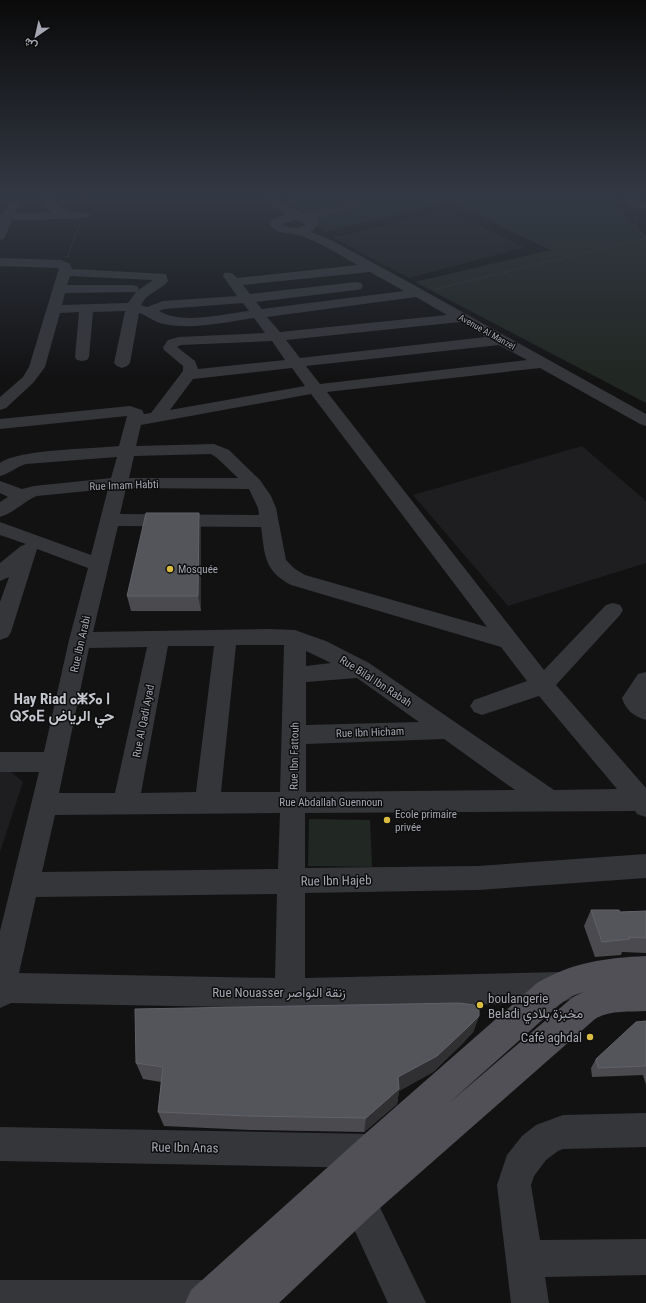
<svg xmlns="http://www.w3.org/2000/svg" width="646" height="1303" viewBox="0 0 646 1303" font-family="'Roboto Condensed',Vazirmatn,'Noto Sans Tifinagh',sans-serif">
<style>
.built{fill:#1e1e20}
.green{fill:#212722}
.lines{fill:none;stroke-linecap:round;stroke-linejoin:round}
.path{stroke:#3c3c40;stroke-width:1.5;stroke-dasharray:1 1.5;stroke-linecap:butt}
.minor{fill:#35363a;fill-rule:evenodd}
.major{fill:#505056;fill-rule:evenodd}
.wall{fill:#4b4b4f}
.shaded-wall{fill:#303033}
.building{fill:#54555a;stroke:#616268}
.poi-dot{fill:#dabc43;stroke:#0d0d0e;stroke-width:1.5}
.labels{text-anchor:middle;stroke-width:3;stroke-linejoin:round;paint-order:stroke}
.far-street-label{font-size:9px;fill:#a5a7b2;stroke:#0d0d0e}
.street-label{font-size:11px;fill:#a5a7b2;stroke:#0d0d0e}
.poi-label{font-size:11px;fill:#a5a7b2;stroke:#0d0d0e;text-anchor:start}
.near-street-label{font-size:13px;fill:#a5a7b2;stroke:#0d0d0e}
.near-poi-label{font-size:13px;fill:#a5a7b2;stroke:#0d0d0e;text-anchor:start}
.district-label{font-size:15px;font-weight:bold;fill:#c5c7cf;stroke:#0d0d0e}
</style>
<rect width="100%" height="100%" fill="#121213"/>
<path class="built" d="M446 210 525 247 409 278 333 238Z
M582 446 646 501V563L508 606 413 495Z
M0 771H10L23 782 0 852Z"/>
<path class="green" d="M282 195H614L619 209 646 236V403L415 282 550 250 451 202 325 232Z
M309 819 370 820 372 867 308 866Z"/>
<g class="lines">
<path class="path" d="M84 206 85 195
M635 214 637 228 646 238
M67 257 80 224
M436 289 646 238"/>
<path class="minor" d="M40 195H51L53 203 70 212 88 213 90 215 88 217 69 219 12 220 4 239 0 240V214L4 213 9 203 13 202 19 205 15 213 53 212 44 207Z
M262 195H274L281 202 303 214 353 203 357 204 359 206 357 208 315 218 319 224 311 232 331 240 403 279 646 414V426L640 424 540 368 327 392 544 670 606 605 613 603 620 605 623 610 620 615 556 685 646 788V817L637 814 635 811 305 813V868L478 866 646 854V878L478 890 305 893V978L559 972 571 977 575 988 571 999 560 1003 290 1008 11 1003 0 1008V931L39 772H0V752H44L69 640 88 568 37 549 11 632 8 637 0 640V602L9 577 0 581V563L21 546 26 544 0 535V522L91 555 108 489 37 496C24 501 14 513 0 517V502L8 497 0 493V481L22 489 34 486 111 478 117 457 26 464C16 467 9 474 0 476V463C19 449 92 449 119 446L127 416 0 429V419L130 406 142 410 144 414 151 413 183 371V366L164 350 163 347 168 340 179 337 265 333 254 318C225 322 194 330 164 324 155 323 148 316 139 313L130 363 127 366 122 368 117 366 114 363 125 311 93 312 89 357 87 360 82 361 77 360 75 357 79 312 60 313 45 367 33 383 6 408 0 410V397L23 377 29 367 59 268 0 266V258L61 260 70 264 72 269 166 274 168 281C160 291 146 293 141 305L147 307 163 301 237 296 223 276 224 273C231 272 233 273 237 278L358 265C339 255 320 242 299 235 289 232 277 235 270 225 272 217 280 216 287 215L273 206ZM295 220 307 224C299 229 290 229 282 224ZM370 272 404 291 262 309 256 302 356 290 361 289 363 286 361 283 356 282 250 294 243 285ZM70 276 153 280 137 291 139 289 137 286 132 285H67ZM136 292 128 303 62 305 65 293ZM416 297 447 315 280 332 267 317ZM243 303 249 311C221 314 183 325 159 311L165 309ZM460 322 486 337 300 358 286 340ZM272 341 285 360 198 369 195 361 177 347 181 345ZM499 345 527 360 320 384 306 366ZM292 368 305 386 170 410 193 379ZM311 394 487 627 305 575 295 569 286 560 276 508 271 496 260 480 229 450 214 444 136 446 141 425ZM211 454 217 458 238 478H129L134 456ZM126 488 249 489 258 508 259 515 120 514ZM118 526 261 527C265 554 263 570 291 585L501 647 527 681 474 700 470 706 474 712 482 715 539 696 617 789 554 790 369 663 326 641 303 633 295 630 268 629 93 632ZM236 645H284L280 792H221ZM168 646H214L196 792 141 793ZM147 647 115 793H59L89 648ZM306 651 331 663 306 666ZM357 678 419 722 306 725V682ZM444 739 515 790 306 792V744ZM280 813 278 869 42 872 55 815ZM277 894 275 978 19 973 36 897Z
M624 195H635L640 203H646V209L633 208Z
M646 672V720C634 716 626 711 622 698L638 674Z
M646 1113V1147L563 1149 558 1151 546 1160 534 1176 531 1185 540 1240 646 1239V1275L545 1277 549 1303H511L497 1185 507 1155 522 1136 536 1125 563 1115Z
M0 1127 371 1134 383 1139 388 1151 383 1163 371 1168 0 1161Z
M360 1185 372 1191 426 1303H388L342 1203 348 1191Z
M0 1280H208L221 1286 227 1299 225 1303H0Z"/>
<path class="major" d="M646 956V1011C630 1012 609 1010 595 1019L372 1215 279 1303H185L191 1290 359 1139 537 983C573 962 605 958 646 956ZM583 992 573 997 449 1103 559 1005 570 997Z"/>
</g>
<path class="wall" d="M199 513 201 528V611H131L127 596Z
M591 910 620 912 646 911V953L622 952 621 955 595 957 584 926Z
M479 1016 473 1032 462 1044 433 1072 399 1091 397 1104 364 1132 250 1130 164 1126 158 1112 161 1082 143 1079 136 1063Z
M646 1021V1085L643 1075 592 1077 591 1068 596 1059Z"/>
<path class="shaded-wall" d="M199 513 201 528V611L198 596Z
M479 1016 473 1032 462 1044 433 1072 399 1091 397 1104 364 1132 366 1118 398 1077Z"/>
<path class="building" d="M146 513H199L198 596H127Z
M591 910H619L620 912 646 911V938L629 937 630 939 602 942Z
M459 1003 474 1005 479 1009V1016L467 1028 437 1056 398 1077 399 1089 366 1118 248 1116 158 1112 163 1067 136 1063 135 1009Z
M646 1021V1066L598 1068 596 1059 636 1022Z"/>
<linearGradient id="sky" x2="0" y2="1"><stop stop-color="#0a0a0a"/><stop offset="0.52" stop-color="#333944"/><stop offset="1" stop-color="#333944" stop-opacity="0"/></linearGradient>
<rect width="646" height="378" fill="url(#sky)"/>
<g class="poi-dot">
<circle cx="170" cy="569" r="4"/>
<circle cx="387" cy="820" r="4"/>
<circle cx="480" cy="1005" r="4"/>
<circle cx="590" cy="1037" r="4"/>
</g>
<g class="labels">
<g class="far-street-label">
<text transform="translate(487 332) rotate(29)" y="3">Avenue Al Manzel</text>
</g>
<g class="street-label">
<text transform="translate(124 485) rotate(-2)" y="4">Rue Imam Habti</text>
<text transform="translate(80 644) rotate(-77)" y="4">Rue Ibn Arabi</text>
<text transform="translate(376 681) rotate(33)" y="4">Rue Bilal Ibn Rabah</text>
<text transform="translate(143 721) rotate(-79)" y="4">Rue Al Qadi Ayad</text>
<text transform="translate(370 732) rotate(-2)" y="4">Rue Ibn Hicham</text>
<text transform="translate(294 756) rotate(-89)" y="4">Rue Ibn Fattouh</text>
<text x="331" y="806">Rue Abdallah Guennoun</text>
</g>
<g class="poi-label">
<text x="178" y="573">Mosquée</text>
<text x="395" y="818">Ecole primaire<tspan x="395" dy="13">privée</tspan></text>
</g>
<g class="near-street-label">
<text transform="translate(336 880) rotate(-1)" y="5">Rue Ibn Hajeb</text>
<text x="279" y="997">Rue Nouasser زنقة النواصر</text>
<text transform="translate(185 1147) rotate(1)" y="5">Rue Ibn Anas</text>
</g>
<g class="near-poi-label">
<text x="488" y="1003">boulangerie<tspan x="488" dy="15">Beladi مخبزة بلادي</tspan></text>
<text x="582" y="1042" text-anchor="end">Café aghdal</text>
</g>
<g class="district-label">
<text x="62" y="704">Hay Riad ⴰⵥⵢⴰ ⵏ<tspan x="62" dy="17">ⵕⵢⴰⴹ حي الرياض</tspan></text>
</g>
</g>
<g transform="translate(36 36) rotate(214)" stroke="#0d0d0e" stroke-width="3" paint-order="stroke">
<path d="M0-3L7 15L0 10L-7 15Z" fill="#a5a7b2"/>
<text y="-6" font-size="11" font-weight="bold" text-anchor="middle" fill="#a5a7b2">ش</text>
</g>
</svg>
